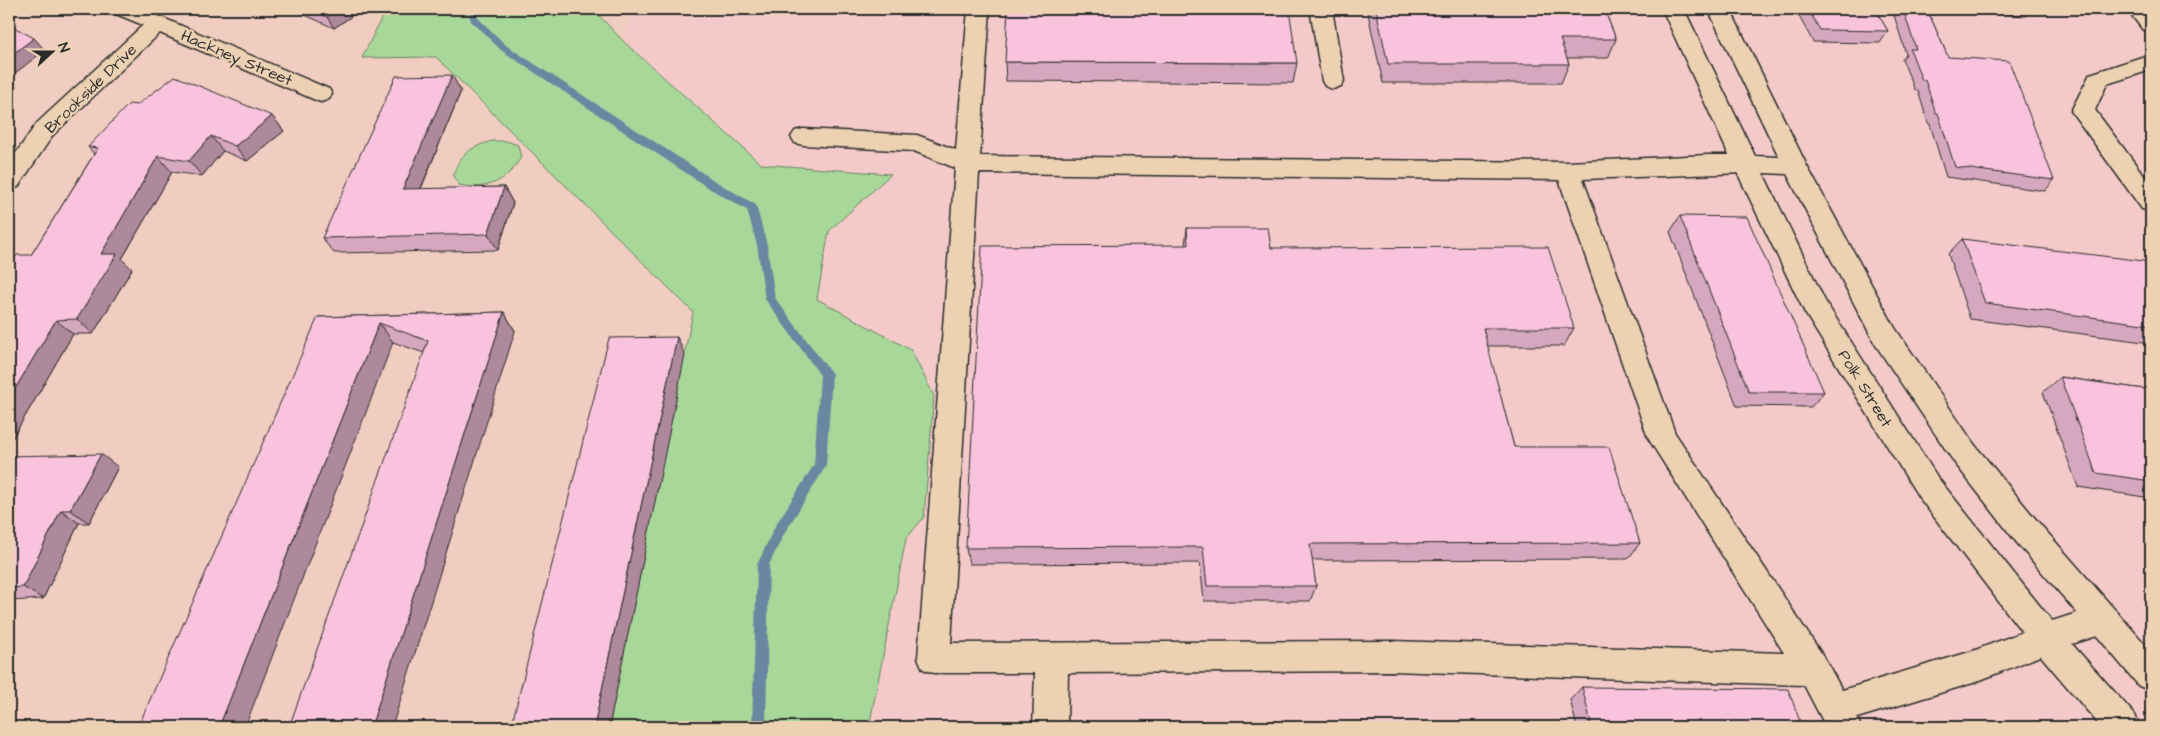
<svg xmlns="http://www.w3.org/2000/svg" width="2160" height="736" viewBox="0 0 2160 736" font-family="'Architects Daughter',sans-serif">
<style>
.built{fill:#f3cac9}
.green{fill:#a7d899;stroke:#698262}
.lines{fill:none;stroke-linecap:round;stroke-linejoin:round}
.stream{fill:#6a87a1;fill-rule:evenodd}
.minor-casing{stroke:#2b2b2b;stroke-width:3}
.major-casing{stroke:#2b2b2b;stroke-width:3}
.minor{fill:#ecd1b3;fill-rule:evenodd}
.major{fill:#ecd1b3;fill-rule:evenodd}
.wall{fill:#d6a8bf;stroke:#2b2b2b}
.shaded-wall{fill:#ae889b;stroke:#2b2b2b}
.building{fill:#f9c3de;stroke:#2b2b2b}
.labels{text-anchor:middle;stroke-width:4.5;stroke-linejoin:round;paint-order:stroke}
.street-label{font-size:16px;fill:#2b2b2b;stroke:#ecd1b3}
</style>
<rect width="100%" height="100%" fill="#f0cdc0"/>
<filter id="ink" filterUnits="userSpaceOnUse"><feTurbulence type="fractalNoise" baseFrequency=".02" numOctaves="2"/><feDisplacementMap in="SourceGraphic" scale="10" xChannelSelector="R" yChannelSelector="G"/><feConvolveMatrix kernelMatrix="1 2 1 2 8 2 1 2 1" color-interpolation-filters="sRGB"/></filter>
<g filter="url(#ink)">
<path class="built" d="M634 9H2151V727H869L906 539 924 517 911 350 817 300 829 231 890 175 761 164 624 42Z"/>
<path class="green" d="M386 9H593L624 42 761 164 891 174 829 231 817 299 911 350 934 396 924 517 906 539 869 727H609L693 312 436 57 362 58Z
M492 141H506L518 145 521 157C508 181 487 191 459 185L453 176C459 154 471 147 492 141Z"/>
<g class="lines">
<path class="stream" d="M468 9H476L478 18 507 46 715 181 756 205 767 245 775 298 832 374 826 466 784 534 769 565 766 727H752L757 565 775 526 814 465 820 375 765 299 757 245 747 210 707 187 501 50 471 21Z"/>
<defs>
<path id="minor" d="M113 9H142L329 89 332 94 329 99 321 102 313 99 160 33 53 135 18 187 9 190V163L37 123 143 25 116 14Z
M968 9H990L980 156 1568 162 1707 155H1745L1754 158 1757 164 1754 170 1745 173 1583 179 1675 433 1825 659 1842 690 1973 651 2046 623 2057 627 2062 638 2057 649 1973 683 1857 718 1861 727H1826L1804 685 1392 671 1068 673 1067 727H1033L1035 673H934L923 669 918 658 955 168 914 151 803 145 795 143 791 137 795 131 803 129 917 135 956 150ZM979 173 1559 180 1648 438 1784 653 1392 641 951 643Z
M1310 9H1332L1344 81 1341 86 1333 89 1325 86 1322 81Z
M2127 9H2149L2151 11V32L2143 30Z
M2151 54V70L2107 84 2095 110 2151 185V212L2142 209 2071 111 2090 74Z"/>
<path id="major" d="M1662 9H1684L1755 156 1779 157 1708 9H1730L1807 166 1895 328 1974 444 2039 523 2151 651V691L2139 686 2097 636 2072 644 2135 715 2140 727H2101L2035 649 1918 496 1805 313 1733 164ZM1763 173 1787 174 1875 344 1954 462 2017 543 2077 613 2052 621 1938 478 1825 301Z"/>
</defs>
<use href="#minor" class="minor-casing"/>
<use href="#major" class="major-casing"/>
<use href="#minor" class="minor"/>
<use href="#major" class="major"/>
</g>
<path class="wall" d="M292 9H362L334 28Z
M1367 9H1604L1616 39 1608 58H1567L1569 64 1561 83H1383Z
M1795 9H1875L1888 31 1880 43 1813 42Z
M1898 9H1927L1948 57 2054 180 2045 191 1946 177 1930 124 1928 123 1918 91 1915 90 1902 59 1906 54 1894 15Z
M1985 9H2032L2026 16 1987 12Z
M1005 62 1297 63 1293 83 1006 81Z
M461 91 421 189 504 187 513 203 498 250 334 253 322 238Z
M137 105 272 116 284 131 247 161 223 151 202 176 172 172 122 259 132 269 93 334H73L9 444V267L31 255 94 154 88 147Z
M1680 216 1824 392 1811 407 1737 406 1670 232Z
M1187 228 1271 248 1574 328 1564 346H1487L1514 447 1640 543 1628 559 1312 560 1316 586 1310 601H1204L1200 563 969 564 966 548 1185 245Z
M1962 239 2151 278V343L1970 319 1948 254Z
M504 312 515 331 424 353 393 342 318 317Z
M2060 377 2151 390V498L2078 487 2043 392Z
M9 456 118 467 89 523H79L43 599 9 601Z
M1582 687 1802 727H1577L1570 700Z"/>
<path class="shaded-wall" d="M339 9H362L334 28 327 17Z
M34 38 45 50 9 78V57Z
M452 75 461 91 414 205 403 189Z
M272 116 284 131 247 161 235 146Z
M211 136 223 151 202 176 189 161Z
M158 156 172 172 122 259 132 269 93 334 77 319 101 254Z
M504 187 513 203 498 250 488 234Z
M504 312 515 331 392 727H371Z
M56 320 73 334 9 444V399Z
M379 323 393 342 245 727H219Z
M677 337 685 355 609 727H594Z
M101 454 118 467 89 523 70 510Z
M61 510 79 523 43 599 23 587Z"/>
<path class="building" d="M309 9H339L327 17Z
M1008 9H1289L1297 63 1005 62Z
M1376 9H1604L1616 39H1560L1569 64H1388Z
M1808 9H1875L1888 31 1820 30Z
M1903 9H1927L1948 57 2009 61 2054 180 1955 167 1938 113H1936L1925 80H1922L1910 49H1916Z
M9 25H10L34 38 9 57Z
M452 75 403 189 504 187 488 234 322 238 396 76Z
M175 76 272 116 235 146 211 136 189 161 158 156 101 254H117L77 319 56 320 9 399V267L17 255H31L98 148 88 147 129 104 137 105Z
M1680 216 1747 217 1824 392H1749Z
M1187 228H1268L1271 248 1548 247 1574 328H1483L1514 447H1609L1640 543 1310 544 1316 586H1207L1203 547 966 548 982 246 1188 245Z
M1962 239 2144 261 2151 278V325L1985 303Z
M504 312 371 727H289L428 341 379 323 219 727H138L318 317Z
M677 337 594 727H511L609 338Z
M2060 377 2151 390V481L2096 473Z
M101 454 70 510H61L23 587 9 588V456Z
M1582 687 1788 689 1802 727H1592Z"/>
</g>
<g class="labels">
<g class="street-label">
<text transform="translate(237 57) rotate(23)" y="6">Hackney Street</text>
<text transform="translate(90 88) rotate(-44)" y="6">Brookside Drive</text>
<text transform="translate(1866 388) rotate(58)" y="6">Polk Street</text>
</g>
</g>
<rect width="2160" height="736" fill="none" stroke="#ecd1b3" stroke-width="30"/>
<rect x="15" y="15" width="2130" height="706" fill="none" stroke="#2b2b2b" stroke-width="2" filter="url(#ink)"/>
<g transform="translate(52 52) rotate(69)" stroke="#ecd1b3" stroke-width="4" paint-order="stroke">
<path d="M0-4L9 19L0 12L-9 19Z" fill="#2b2b2b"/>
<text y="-8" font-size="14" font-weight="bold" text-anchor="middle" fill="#2b2b2b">N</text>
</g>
</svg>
